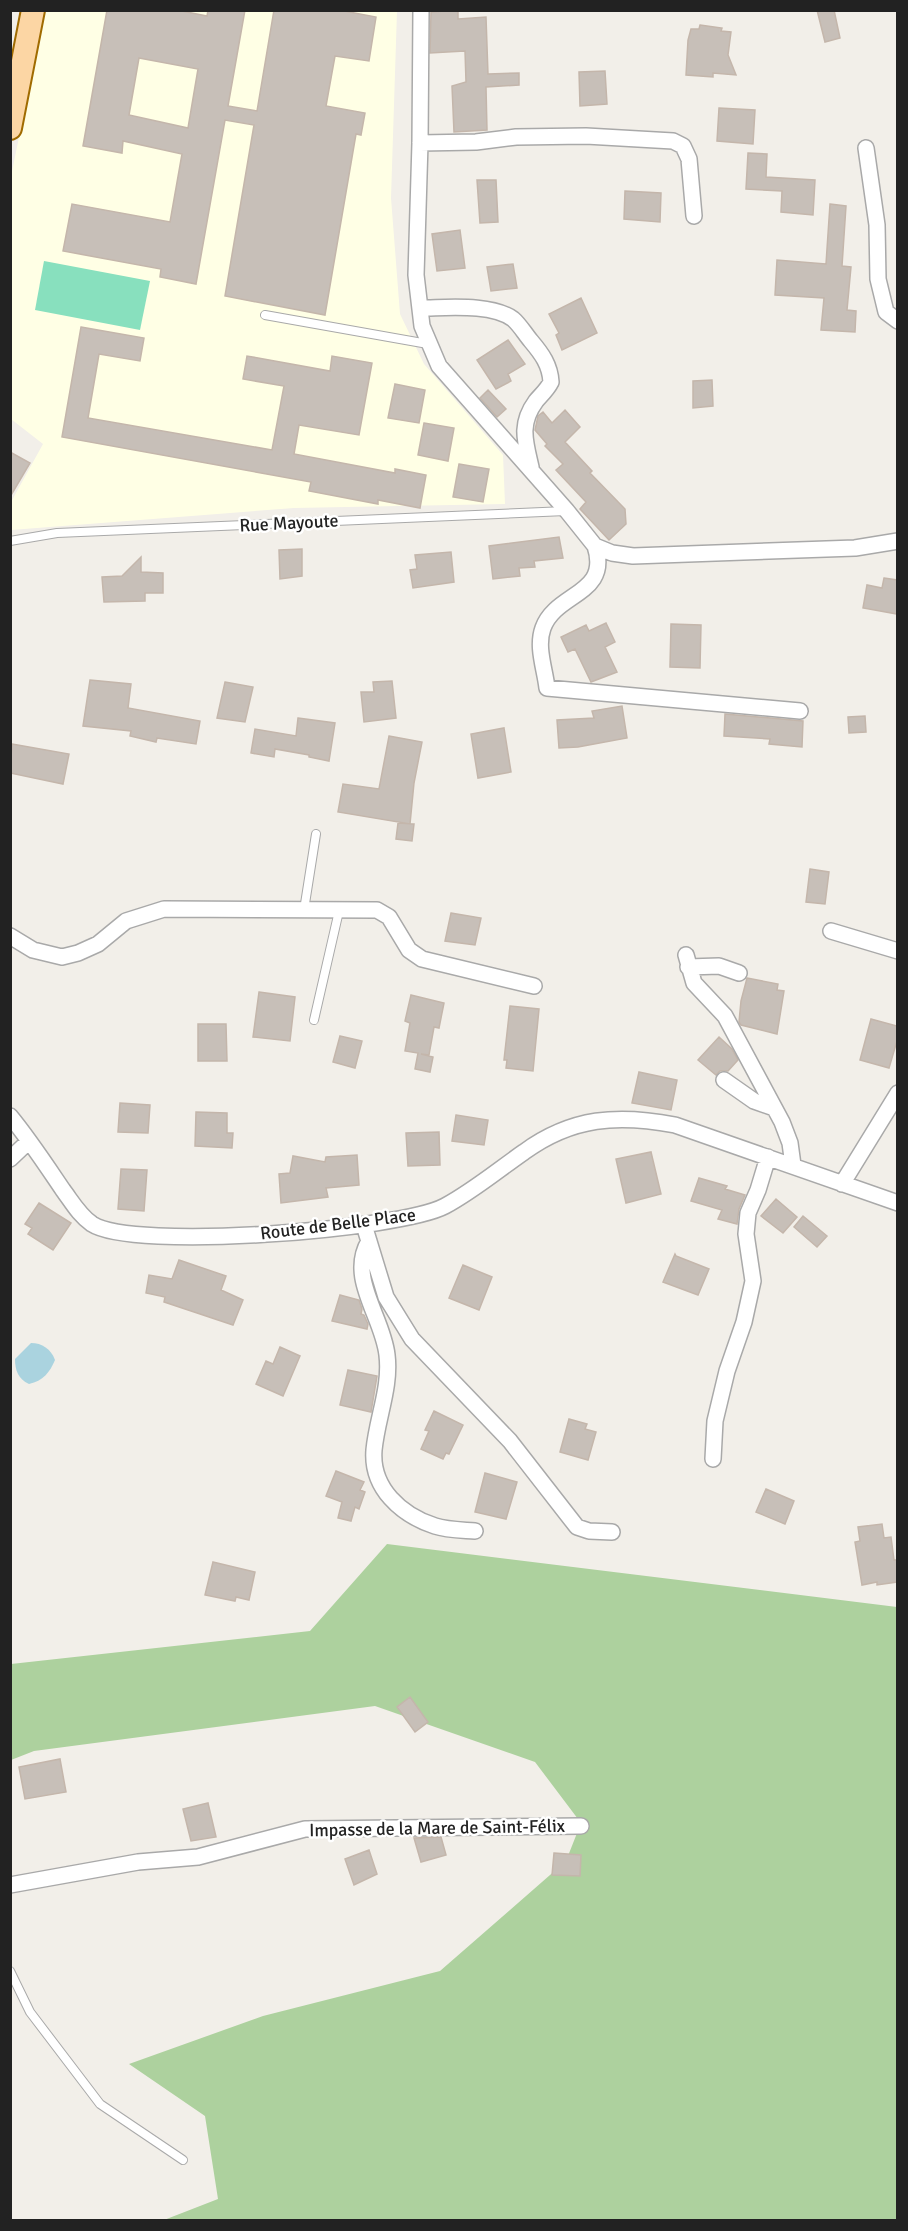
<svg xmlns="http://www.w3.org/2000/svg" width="908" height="2231" viewBox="0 0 908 2231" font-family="Signika,sans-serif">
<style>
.education{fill:#ffffe5}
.forest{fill:#add19e}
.pitch{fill:#88e0be}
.water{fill:#aad3df}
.building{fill:#c7bfb8;stroke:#c4b6ab;stroke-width:1.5;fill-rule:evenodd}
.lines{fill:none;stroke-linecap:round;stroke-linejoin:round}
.lane-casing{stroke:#a9a9a9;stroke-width:10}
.street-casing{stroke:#a9a9a9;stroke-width:18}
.primary-casing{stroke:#a06b00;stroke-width:26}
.lane{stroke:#fff;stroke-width:8}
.street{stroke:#fff;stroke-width:15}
.primary{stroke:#fcd6a4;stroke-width:22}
.labels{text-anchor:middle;stroke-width:5;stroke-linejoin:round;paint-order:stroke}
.street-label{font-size:18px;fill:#222;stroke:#fff}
</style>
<rect width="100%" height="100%" fill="#f2efe9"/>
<path class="education" d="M45 11H397L391 198 400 314 424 364 503 455 505 504 294 508 11 530V502L43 444 11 419 10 181Z"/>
<path class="forest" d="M387 1544 897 1607V2220H164L218 2199 205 2116 129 2064 263 2016 440 1971 566 1861 581 1823 535 1762 375 1706 34 1751 11 1760V1664L310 1631Z"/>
<path class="pitch" d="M44 261 150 281 140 330 35 310Z"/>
<path class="water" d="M31 1343C42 1343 51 1349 55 1360 50 1372 43 1381 29 1384 18 1379 15 1370 15 1359Z"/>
<path class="building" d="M107 10H177L207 16 208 10H245L228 106 257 111 274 10H339L376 17 369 61 335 56 326 106 365 113 361 135 356 134 325 315 225 296 254 125 225 120 196 284 160 277 161 269 63 251 72 204 170 222 182 154 123 141 122 153 83 146ZM139 58 198 69 188 128 129 115Z
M458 10V19L486 17 488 74 519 73V85L486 87 487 130 454 132 452 86 466 82 465 51 430 53 431 12Z
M817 10H834L840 38 825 42Z
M700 25 722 28 721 31 731 32 728 55 736 75 713 73V77L686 75 688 40 691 29H699Z
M605 71 607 104 580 106 579 72Z
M719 108 755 110 753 144 717 141Z
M748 153 767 154 766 177 815 180 813 215 781 212 782 191 746 189Z
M477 180H496L498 222 480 223Z
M625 191 661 193 660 222 624 219Z
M830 204 846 206 842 266 851 267 847 310 856 311 855 332 821 330 824 298 775 295 777 260 826 264Z
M460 230 465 268 437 271 432 234Z
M513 264 517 288 491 291 487 267Z
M581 298 597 333 562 350 556 335 559 333 549 314Z
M81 327 144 338 140 361 99 354 88 418 272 450 284 386 243 379 247 356 330 371 332 356 372 363 359 435 299 425 294 454 395 473V469L426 475 420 508 378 500V504L309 491 311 482 62 437Z
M508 340 525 364 508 374 511 381 496 389 477 360Z
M712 380 713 406 693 408V381Z
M395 384 425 390 419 423 388 418Z
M488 390 506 409 497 417 480 398Z
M565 410 580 427 565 442 592 471 590 473 625 509 626 524 609 540 580 509 586 502 556 470 563 464 545 446 547 444 535 430 538 416 543 412 552 423Z
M424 423 454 428 448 461 418 455Z
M10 452 30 463 10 497Z
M459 464 489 469 483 502 453 497Z
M559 537 563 558 534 561 535 567 519 568 520 576 493 579 489 546Z
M302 549V576L280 579 279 550Z
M451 552 454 582 413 588 410 570 417 569 415 555Z
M141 557V572L163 573V593H145V601L104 602 102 577 122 576Z
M884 578 897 580V614L863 608 867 585 882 588Z
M606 623 615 642 605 647 617 672 591 682 575 649 568 652 561 637 586 625 589 631Z
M671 624 701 625 700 668 670 667Z
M90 680 131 684 128 708 200 721 196 744 157 738 156 742 130 736 131 731 83 726Z
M392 681 396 718 364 722 361 692H374L373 682Z
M225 682 253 687 245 722 217 718Z
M622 706 627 738 578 747 559 748 557 720 594 718 592 711Z
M725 714 803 721 802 747 769 744 770 739 724 736Z
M865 716 866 732 849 733 848 717Z
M298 718 335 723 329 761 309 757V755L275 749 274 757 251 753 255 729 296 736Z
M504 728 511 772 478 778 471 734Z
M389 736 422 742 414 783 410 824 338 812 343 784 379 789Z
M12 744 69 754 63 784 10 773Z
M398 823 414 824 412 841 396 839Z
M810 869 829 872 825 904 806 902Z
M451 913 481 918 475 945 445 941Z
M747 978 778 984 777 990 784 991 777 1034 741 1025 739 1022 741 1001Z
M259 992 295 997 290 1041 253 1037Z
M411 995 444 1003 439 1028 434 1027 429 1055 421 1054 433 1057 430 1072 415 1069 418 1053 405 1051 410 1023 405 1021Z
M510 1006 539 1009 533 1071 506 1068 507 1060H504Z
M871 1019 897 1026V1041L889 1068 860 1060Z
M198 1024H226L227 1061H198Z
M340 1036 362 1041 355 1068 333 1062Z
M719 1037 732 1049 738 1060 728 1071H720L716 1075 698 1060Z
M639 1072 677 1080 671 1110 632 1103Z
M120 1103 150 1105 148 1133 118 1132Z
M196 1112 227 1113V1133H233L232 1148 195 1146Z
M456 1115 488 1120 484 1145 452 1141Z
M439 1132 440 1165 408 1166 406 1133Z
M651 1152 661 1194 626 1203 616 1159Z
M357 1155 359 1185 326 1188 328 1197 281 1203 279 1174 290 1173 293 1156 325 1162 326 1157Z
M121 1169 147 1170 144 1211 118 1209Z
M699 1178 727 1186 725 1189 745 1195 739 1209 737 1224 718 1219 722 1210 691 1201Z
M776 1199 797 1217 783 1233 761 1216Z
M39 1203 71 1223 53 1250 28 1234 32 1228 25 1224Z
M803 1216 827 1236 817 1247 794 1227Z
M675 1254 676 1256 709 1269 698 1295 663 1282Z
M179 1260 226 1276 221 1290 243 1300 233 1325 164 1302 165 1297 146 1293 149 1275 172 1279Z
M463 1265 492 1277 479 1310 449 1298Z
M340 1295 359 1300 362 1309 361 1314 364 1315 368 1324 367 1329 332 1321Z
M280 1347 300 1356 283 1396 256 1384 266 1361 273 1364Z
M348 1370 377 1376 371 1412 340 1405Z
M434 1411 463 1425 449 1454 446 1453 443 1459 421 1449 429 1431 425 1430Z
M569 1419 587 1424 585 1429 596 1432 588 1460 560 1452Z
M336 1471 364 1482 360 1490 365 1492 359 1509 355 1507 351 1521 338 1518 342 1502 326 1496Z
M485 1473 517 1482 506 1519 475 1512Z
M766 1489 794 1501 785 1524 756 1512Z
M882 1524 884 1538 891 1537 894 1560H897V1582L877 1585V1582L862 1585 855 1542 860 1541 858 1527Z
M213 1562 255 1572 249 1600 236 1597 235 1601 205 1595Z
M410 1697 428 1722 415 1732 397 1707Z
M60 1759 66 1792 25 1799 19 1767Z
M208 1803 216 1837 191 1841 183 1809Z
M441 1837 446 1855 421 1862 414 1838Z
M369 1850 377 1874 354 1885 345 1859Z
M554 1853 581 1855 580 1876 552 1875Z"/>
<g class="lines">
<defs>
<path id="lane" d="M265 315 428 344
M10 541 57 533 566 511
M304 910 316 834
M314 1020 339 911
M10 1971 30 2012 100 2104 183 2160"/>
<path id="street" d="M421 10 420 143 416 275 422 326 439 366 567 511 595 546 612 553 633 556 855 548 898 541
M420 143 476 142 516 137 586 136 673 141 683 146 689 159 694 216
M866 148 877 225 878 279 886 312 898 321
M420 308C446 308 491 303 513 319 520 325 525 334 531 341 542 354 550 365 551 382 547 390 541 395 536 401 519 424 525 441 531 467
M595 546C611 595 556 592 543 628 536 647 545 669 547 688L800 711
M831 931 898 951
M10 936 33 950 62 957 78 953 98 944 126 921 164 909 377 910 389 917 409 950 422 959 534 986
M686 955 694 983 725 1016 782 1122 790 1143 793 1165
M688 967 719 966 739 973
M724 1080 754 1101 774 1108
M10 1116C29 1139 46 1165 63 1190 72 1202 79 1215 92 1224 133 1251 400 1230 445 1206 473 1191 498 1170 524 1152 572 1117 618 1114 675 1125L898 1203
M10 1159 29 1141
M842 1184 898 1093
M364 1225 386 1297 412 1339 510 1441 577 1527 589 1531 612 1532
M369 1241C347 1278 383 1317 387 1355 391 1387 377 1418 374 1450 371 1488 401 1515 435 1526 447 1530 463 1530 475 1531
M713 1459 715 1421 727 1371 744 1322 753 1281 746 1234 748 1213 758 1190 768 1157
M10 1885 138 1862 198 1857 305 1829 581 1826"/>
<path id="primary" d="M10 128 33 10"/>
</defs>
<use href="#lane" class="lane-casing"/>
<use href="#street" class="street-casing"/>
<use href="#primary" class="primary-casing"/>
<use href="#lane" class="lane"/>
<use href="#street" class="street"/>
<use href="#primary" class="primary"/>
</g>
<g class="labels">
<g class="street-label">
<text transform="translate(289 523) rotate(-3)" y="6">Rue Mayoute</text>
<text transform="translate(338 1224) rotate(-7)" y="6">Route de Belle Place</text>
<text transform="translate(437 1828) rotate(-1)" y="6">Impasse de la Mare de Saint-Félix</text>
</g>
</g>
<rect width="908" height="2231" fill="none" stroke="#222222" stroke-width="24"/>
</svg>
